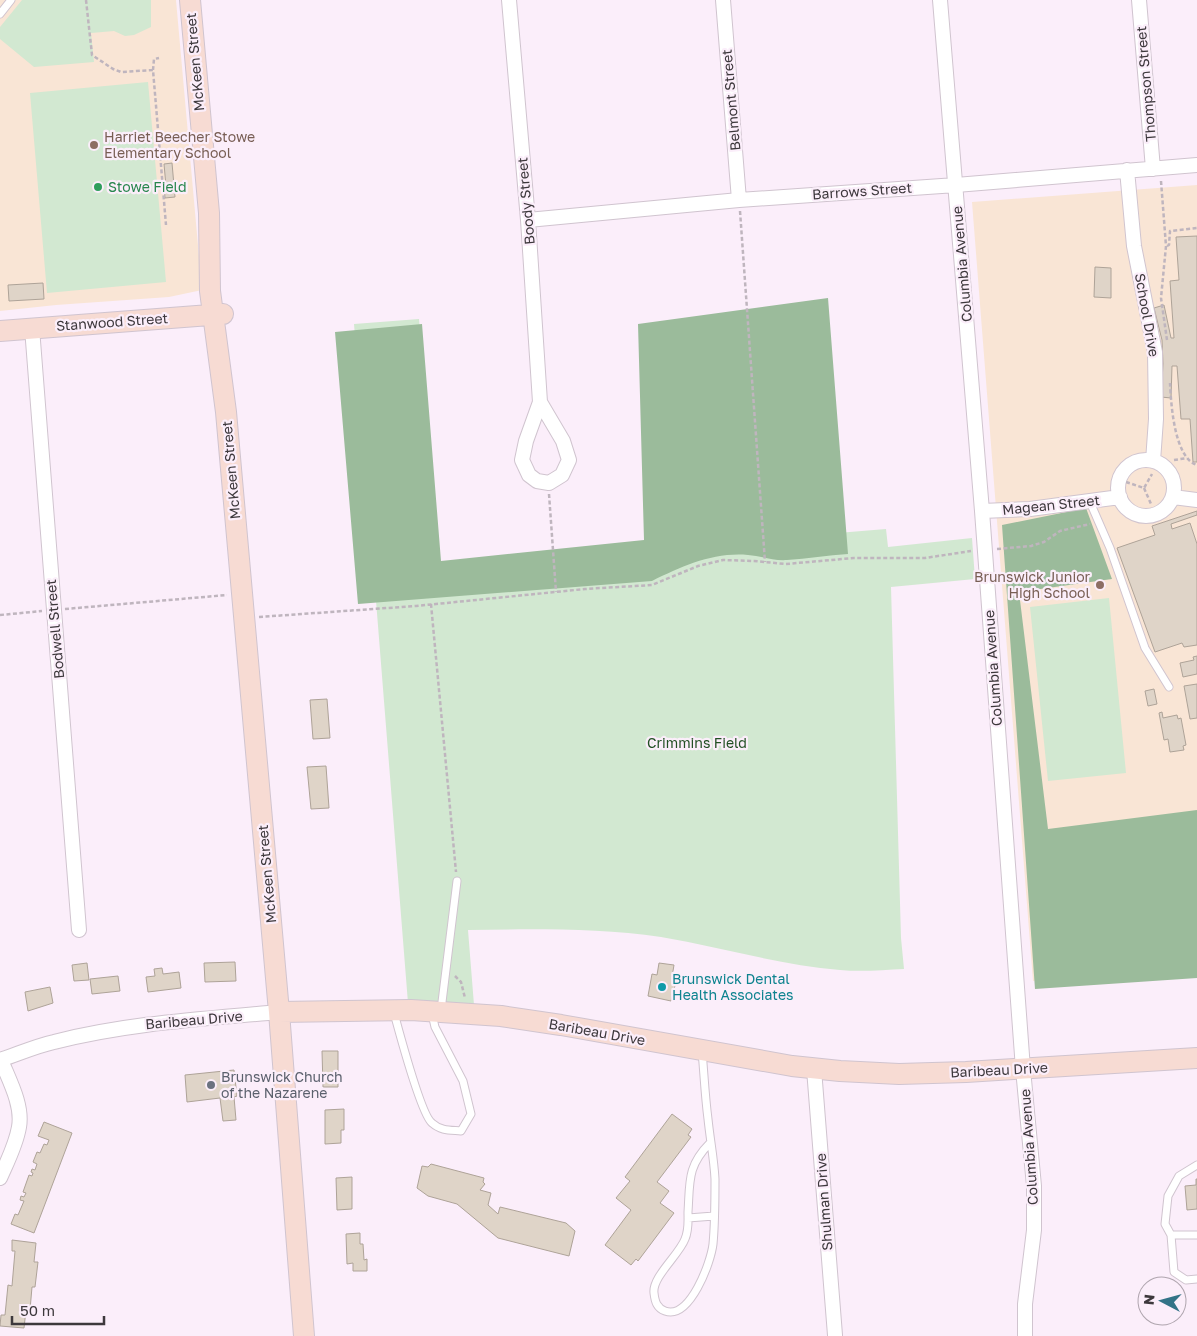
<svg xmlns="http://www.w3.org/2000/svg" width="1197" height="1336" viewBox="0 0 1197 1336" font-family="'Golos Text',sans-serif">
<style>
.education{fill:#f9e5d5}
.green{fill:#d2e8d1}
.forest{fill:#9bbb9b}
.building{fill:#dfd4c8;stroke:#aea398}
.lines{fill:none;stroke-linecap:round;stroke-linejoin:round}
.lane-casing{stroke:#d0c4cf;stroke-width:9}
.street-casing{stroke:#d0c4cf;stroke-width:16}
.secondary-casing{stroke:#d0c4cf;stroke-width:22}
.path{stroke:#bfb5be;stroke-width:2.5;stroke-dasharray:4 2.5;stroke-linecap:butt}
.lane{stroke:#fff;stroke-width:7}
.street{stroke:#fff;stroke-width:14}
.secondary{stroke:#f7dbd3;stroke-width:20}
.education-dot{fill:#8d6e63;stroke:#fbeefa;stroke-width:2}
.leisure-dot{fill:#2e9e5b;stroke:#fbeefa;stroke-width:2}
.culture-dot{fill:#0f9aa8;stroke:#fbeefa;stroke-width:2}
.worship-dot{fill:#6b7280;stroke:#fbeefa;stroke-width:2}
.labels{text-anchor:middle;stroke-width:4.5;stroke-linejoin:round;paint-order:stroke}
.street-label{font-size:14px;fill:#3d383c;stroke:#fbeefa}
.education-label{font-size:14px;fill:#785e54;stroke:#fbeefa;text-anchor:start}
.leisure-label{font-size:14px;fill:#27864d;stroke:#fbeefa;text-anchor:start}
.park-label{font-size:14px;fill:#214f23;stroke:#fbeefa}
.culture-label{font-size:14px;fill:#0d838f;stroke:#fbeefa;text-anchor:start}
.worship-label{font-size:14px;fill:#5b616d;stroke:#fbeefa;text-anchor:start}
</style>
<rect width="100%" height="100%" fill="#fbeefa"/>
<path class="education" d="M0 0H176L202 290 169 297 56 305 0 311Z
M1197 185V968L1033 981 972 202Z"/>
<path class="green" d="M22 0H151V27L134 35 125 36 114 31 91 33 94 62 34 67 0 39V27Z
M148 82 166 282 47 293 30 93Z
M419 319 439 566 886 529 888 547 972 538 975 579 891 587 901 938 904 969C883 970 861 972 840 970 779 965 721 947 661 937 597 928 533 929 468 930L474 1005 408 1003 354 324Z
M1109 598 1126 773 1048 781 1030 607Z"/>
<path class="forest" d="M828 298 848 554C828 555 807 559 787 560 773 561 761 556 748 555 713 552 683 566 652 581L358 604 335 332 422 324 441 561 644 540 638 324Z
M1086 508 1112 579 1019 592 1048 829 1197 810V978L1035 989 1002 525Z"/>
<path class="building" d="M172 163 175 197 165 198 164 186H166L164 164Z
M1197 236V462H1193L1190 419H1181L1177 366H1172L1171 398 1161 397 1163 364 1162 340 1154 308 1164 305 1171 338H1174L1170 281 1179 280 1176 237Z
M1095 267 1111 268V298L1094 297Z
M43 283 44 299 9 301 8 285Z
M1197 511V515L1171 524 1172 529 1190 523 1197 544V645L1184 647 1182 643 1155 652 1117 548 1155 535 1152 526Z
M1197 656V674L1183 677 1180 663 1194 660 1193 657Z
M1197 684V718L1190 719 1184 686Z
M1154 689 1157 704 1148 706 1145 691Z
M327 699 330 738 313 739 310 700Z
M1162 712 1163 718 1177 715 1178 719 1181 718 1186 745 1183 746 1184 750 1170 752 1168 739 1164 740 1159 713Z
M326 766 329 808 311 809 307 767Z
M235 962 236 981 205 982 204 963Z
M87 963 89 980 74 981 72 965Z
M659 963 674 965 672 977 677 978 671 1001 648 996 652 974 657 975Z
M162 968 163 974 179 972 181 988 148 992 146 977 155 976 154 969Z
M118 976 120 991 92 994 90 979Z
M50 987 53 1003 28 1011 25 992Z
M322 1051H338V1087H323Z
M234 1070 237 1096 234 1097 236 1120 223 1121 220 1098 187 1102 185 1075Z
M344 1109V1130H341V1143L325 1144V1110Z
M672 1114 692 1129 688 1135 691 1137 657 1182 669 1191 660 1203 674 1213 638 1261 636 1259 631 1265 605 1245 631 1210 616 1198 630 1181 625 1177Z
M44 1122 72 1133 34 1233 11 1224 15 1214 18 1215 24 1201 20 1200 21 1196 24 1197 26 1193 23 1192 29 1175 32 1176 33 1173 31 1172 32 1169 35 1170 37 1164 33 1162 37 1152 40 1153 44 1144 47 1145 49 1140 38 1136Z
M431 1164 484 1178 483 1182 485 1184 480 1190 491 1193 488 1205 498 1214 500 1207 566 1223 575 1231 569 1256 498 1238 457 1204 428 1196 417 1188 422 1166 428 1167Z
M352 1177V1209L337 1210 336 1178Z
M1196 1179H1197V1209L1187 1210 1185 1186 1196 1185Z
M360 1233V1244H363L364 1260 367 1259V1271H353V1263L347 1264 346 1234Z
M12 1240 36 1243 34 1262H38L35 1287H32L30 1310H26L24 1328 0 1326 1 1315H5L8 1285 12 1286 15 1251H12Z"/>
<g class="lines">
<defs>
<path id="lane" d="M0 14 11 0
M1090 502 1110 548 1145 648 1169 687
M441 1010 457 881
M394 1013C399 1031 421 1115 432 1123 441 1131 450 1130 461 1131L471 1114 463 1081 435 1027 432 1014
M702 1051C704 1073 705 1096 708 1119 710 1139 714 1159 715 1179 715 1200 715 1223 713 1244 711 1262 690 1320 665 1311 657 1308 655 1302 654 1293 652 1277 679 1255 685 1239 689 1230 688 1221 688 1212 690 1182 687 1166 710 1143
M1197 1165 1179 1176 1168 1196 1165 1224 1171 1235 1174 1272 1186 1280 1197 1279
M688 1218 714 1216
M1171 1235H1197"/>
<path id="street" d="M509 0 528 220 540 402 526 441 522 460 529 475 537 481 549 483 562 475 569 460 563 441 540 402
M723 0 739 200
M940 0 982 511 1023 1069 1034 1186V1230L1025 1304V1336
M1139 0 1153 169
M1127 170 1134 246 1155 352 1156 419 1153 461
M528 220 739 200 956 185 1197 165
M32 328 79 930
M1118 488a28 28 0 1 1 56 0a28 28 0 1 1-56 0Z
M1173 497 1197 500
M982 511 1030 509 1120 497
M0 1060C18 1054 36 1046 54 1042 128 1023 204 1019 279 1012
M814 1069 835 1335
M0 1178C7 1162 16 1145 19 1127 23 1105 9 1080 1 1060"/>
<path id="secondary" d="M190 0 209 213 210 291 226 412 279 1012 304 1336
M0 331 223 314
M279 1012 411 1010 501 1016 561 1025 792 1066 840 1071 899 1074 966 1072 1197 1058"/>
</defs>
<use href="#lane" class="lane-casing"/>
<use href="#street" class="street-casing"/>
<use href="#secondary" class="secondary-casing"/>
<path class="path" d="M86 0 92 55 113 69 121 72 153 70 166 225
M153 70 154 59 159 58
M1161 181 1166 246 1161 298 1167 340
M740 211 765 562
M1167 246 1169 245 1170 231 1197 228
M1170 383C1171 403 1174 458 1197 465
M1174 460 1187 458
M1126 482 1144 488 1152 474
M1144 488 1151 504
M549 494 556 592
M997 549 1031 546 1044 542 1060 531 1090 524
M431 604 456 872
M65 609 227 595
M0 615 42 611
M259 617 416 606 585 589 652 585 698 566 723 560 754 561 786 564 854 558H925L971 551
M455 976 461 982 465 998"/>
<use href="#lane" class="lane"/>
<use href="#street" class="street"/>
<use href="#secondary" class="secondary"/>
</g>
<g class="education-dot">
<circle cx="94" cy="145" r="5"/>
<circle cx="1100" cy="585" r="5"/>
</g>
<circle class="leisure-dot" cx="98" cy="187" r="5"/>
<circle class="culture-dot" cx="662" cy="987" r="5"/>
<circle class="worship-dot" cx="211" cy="1085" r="5"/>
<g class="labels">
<g class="street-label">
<text transform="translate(195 62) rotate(-95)" y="5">McKeen Street</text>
<text transform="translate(1146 84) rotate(-95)" y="5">Thompson Street</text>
<text transform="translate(731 100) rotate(-95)" y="5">Belmont Street</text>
<text transform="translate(862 191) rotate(-4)" y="5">Barrows Street</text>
<text transform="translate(526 201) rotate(-95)" y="5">Boody Street</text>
<text transform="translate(962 264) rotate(-95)" y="5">Columbia Avenue</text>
<text transform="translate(1147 315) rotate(80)" y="5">School Drive</text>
<text transform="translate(112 322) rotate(-4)" y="5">Stanwood Street</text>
<text transform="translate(231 470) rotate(-95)" y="5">McKeen Street</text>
<text transform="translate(1051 505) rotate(-6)" y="5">Magean Street</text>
<text transform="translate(55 629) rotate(-95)" y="5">Bodwell Street</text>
<text transform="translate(993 668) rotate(-94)" y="5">Columbia Avenue</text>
<text transform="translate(267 874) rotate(-95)" y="5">McKeen Street</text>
<text transform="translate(194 1020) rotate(-5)" y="5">Baribeau Drive</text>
<text transform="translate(597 1032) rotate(10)" y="5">Baribeau Drive</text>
<text transform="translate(999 1070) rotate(-3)" y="5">Baribeau Drive</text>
<text transform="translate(1029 1147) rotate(-94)" y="5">Columbia Avenue</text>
<text transform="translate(824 1202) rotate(-94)" y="5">Shulman Drive</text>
</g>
<g class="education-label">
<text x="104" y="142">Harriet Beecher Stowe<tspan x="104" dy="16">Elementary School</tspan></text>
<text x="1090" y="582" text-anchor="end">Brunswick Junior<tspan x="1090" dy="16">High School</tspan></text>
</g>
<g class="leisure-label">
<text x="108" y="192">Stowe Field</text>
</g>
<g class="park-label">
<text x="697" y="748">Crimmins Field</text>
</g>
<g class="culture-label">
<text x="672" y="984">Brunswick Dental<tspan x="672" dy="16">Health Associates</tspan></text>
</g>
<g class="worship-label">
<text x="221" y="1082">Brunswick Church<tspan x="221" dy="16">of the Nazarene</tspan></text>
</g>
</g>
<g transform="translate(1162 1301) rotate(276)"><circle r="24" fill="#fbeefa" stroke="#afa5ae"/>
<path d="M0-4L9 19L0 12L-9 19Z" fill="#337387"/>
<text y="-8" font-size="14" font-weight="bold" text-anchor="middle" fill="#3d383c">N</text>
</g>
<path d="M12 1316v8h92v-8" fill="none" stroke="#3d383c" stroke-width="2.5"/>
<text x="20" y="1316" font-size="15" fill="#3d383c" stroke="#fbeefa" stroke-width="4" paint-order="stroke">50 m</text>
</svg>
